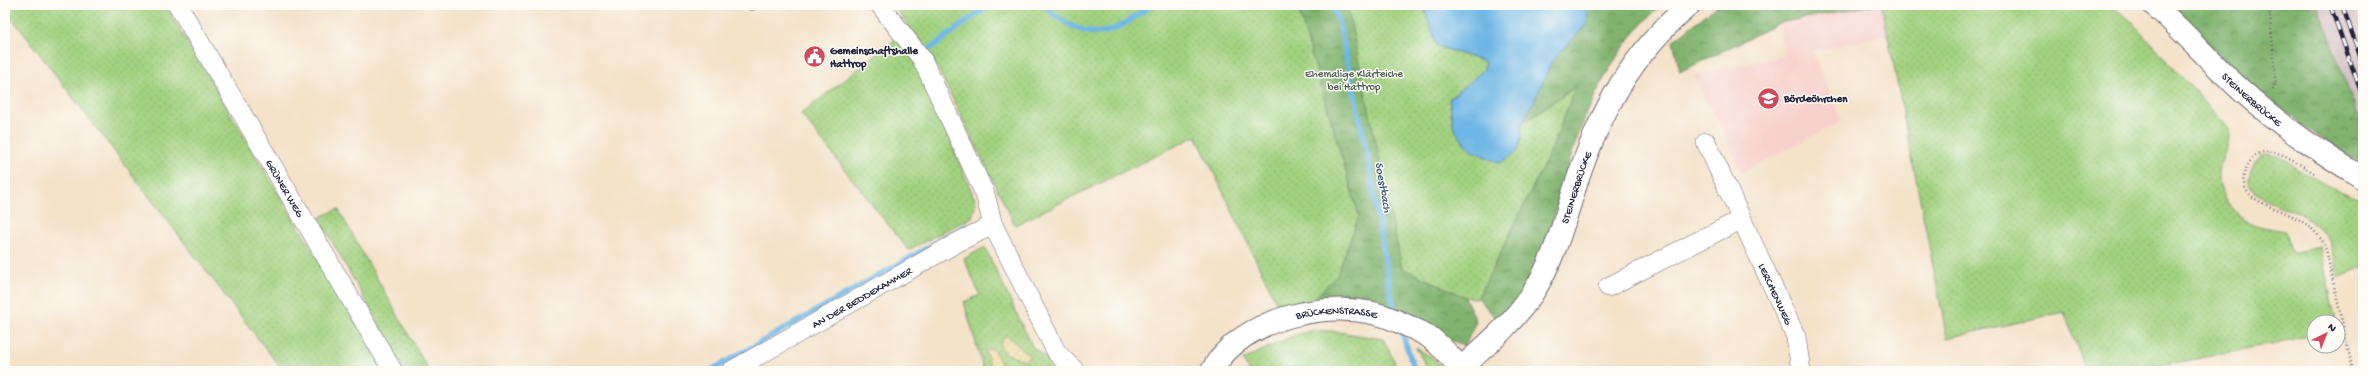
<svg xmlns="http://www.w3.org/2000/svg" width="2368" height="376" viewBox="0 0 2368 376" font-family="'Gochi Hand',sans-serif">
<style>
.built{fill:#f7d0cb}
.industrial{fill:#d2bec2}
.grass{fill:url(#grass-dots);stroke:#627a5d}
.forest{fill:url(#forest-crowns);stroke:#526a54}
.sand{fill:url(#sand-dots);stroke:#887e6c}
.water{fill:#6db6e5;stroke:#486c90}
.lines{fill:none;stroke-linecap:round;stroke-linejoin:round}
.stream{stroke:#6db6e5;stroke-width:5.5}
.lane-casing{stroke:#6c656d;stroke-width:10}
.street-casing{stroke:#6c656d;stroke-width:20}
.secondary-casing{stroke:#6c656d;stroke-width:24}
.path{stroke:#6c656d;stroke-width:2.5;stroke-dasharray:1 3;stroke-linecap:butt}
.lane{stroke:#fff;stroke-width:9}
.street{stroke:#fff;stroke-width:19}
.secondary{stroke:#fff;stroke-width:22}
.rail-casing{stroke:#22223b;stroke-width:4.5}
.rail{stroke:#fdfcf7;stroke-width:3;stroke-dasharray:9;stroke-linecap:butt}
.labels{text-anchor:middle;stroke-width:3;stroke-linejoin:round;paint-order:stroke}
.poi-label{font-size:11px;font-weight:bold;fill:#22223b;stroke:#fdfcf7;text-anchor:start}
.park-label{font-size:11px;fill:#4f5f53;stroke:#fdfcf7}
.street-label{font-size:11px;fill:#22223b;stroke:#fdfcf7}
.water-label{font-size:12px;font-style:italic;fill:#405d7f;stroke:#fdfcf7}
</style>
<defs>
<pattern id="grass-dots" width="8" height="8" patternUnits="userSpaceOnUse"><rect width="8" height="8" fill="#a2d17f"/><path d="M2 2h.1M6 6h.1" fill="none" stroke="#8bb36f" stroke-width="1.8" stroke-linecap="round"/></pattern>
<pattern id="forest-crowns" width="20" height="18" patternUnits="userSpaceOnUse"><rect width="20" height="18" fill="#81b36e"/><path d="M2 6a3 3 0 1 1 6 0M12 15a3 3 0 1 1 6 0" fill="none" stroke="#69915c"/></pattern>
<pattern id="sand-dots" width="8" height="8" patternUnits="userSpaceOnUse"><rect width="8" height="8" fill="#eeda9e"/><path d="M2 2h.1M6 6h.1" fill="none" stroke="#ccbb89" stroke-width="1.8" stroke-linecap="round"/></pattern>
</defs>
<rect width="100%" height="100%" fill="#fdfcf7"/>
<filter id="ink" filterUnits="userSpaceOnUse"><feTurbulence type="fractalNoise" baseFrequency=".025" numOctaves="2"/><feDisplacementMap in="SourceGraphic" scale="8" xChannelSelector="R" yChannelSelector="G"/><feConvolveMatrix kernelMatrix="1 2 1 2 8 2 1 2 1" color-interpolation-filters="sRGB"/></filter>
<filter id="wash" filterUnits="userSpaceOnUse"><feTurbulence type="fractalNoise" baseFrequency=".012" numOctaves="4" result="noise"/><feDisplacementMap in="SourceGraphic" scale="16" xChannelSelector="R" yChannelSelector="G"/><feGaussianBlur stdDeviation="0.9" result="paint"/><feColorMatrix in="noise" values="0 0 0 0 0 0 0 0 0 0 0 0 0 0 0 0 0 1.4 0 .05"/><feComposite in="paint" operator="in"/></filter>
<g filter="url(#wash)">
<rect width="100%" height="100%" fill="#f4e2c9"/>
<path class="built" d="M1873 5H1882L1889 35 1812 51 1842 121 1741 173 1724 133 1693 75 1784 56 1779 23Z"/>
<path class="industrial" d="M2317 5H2354L2363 29V129Z"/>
<path class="grass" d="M5 5H165L385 371H283L5 9Z
M893 5H1423L1437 46 1485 62 1484 70 1449 100 1454 129 1522 136V123L1577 86 1549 155 1478 298 1465 297 1408 271 1311 302 1280 310 1196 136 1015 225 931 55Z
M1882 5H2111L2130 20 2229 129C2231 147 2220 157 2219 173 2218 195 2233 215 2253 224 2262 228 2276 229 2286 231L2291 253 2320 247 2336 322H2314V335L2136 371H2086L2064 312 1947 338Z
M897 38 917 63 976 202 972 217 908 250 801 114Z
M2269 154 2278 156 2330 187 2363 200V267L2338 277C2335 260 2333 239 2318 227 2312 221 2303 215 2295 212 2274 202 2235 196 2254 164 2258 157 2262 155 2269 154Z
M338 209 429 371H405L319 218Z
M985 247 1032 346 1053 365 1047 371H984L964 302 980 295 964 259Z
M1309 331H1332L1383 339 1399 371H1249L1243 360 1290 337Z
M1416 348 1431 357 1446 371H1429Z"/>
<path class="forest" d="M1297 5H1347L1402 268 1465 297 1476 321 1465 346 1446 338 1311 302 1337 275 1359 216Z
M1587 5H1661C1615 46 1587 105 1569 163 1561 190 1555 218 1546 245 1537 273 1517 299 1500 323L1478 298 1549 155 1576 86 1522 123 1534 102 1552 61 1588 23Z
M1718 5H1873L1779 23 1680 72 1673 41Z
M2165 5H2317L2363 129V164C2288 122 2227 64 2165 5Z"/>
<path class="sand" d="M1006 335 1030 356 1024 361 1007 354 999 345Z
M994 349 1002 366 996 371H992L985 350Z"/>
<path class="water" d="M1423 5H1587L1588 23 1552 61 1534 102 1522 123V136L1517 152 1500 163 1470 150 1454 129 1449 99 1484 70 1485 62 1437 46Z"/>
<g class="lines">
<path class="stream" d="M1045 5C1051 14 1059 18 1069 24 1103 45 1124 24 1152 5
M1332 5 1339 24 1367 152 1390 292 1397 316
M931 48 989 5
M1401 330 1415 371
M710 371 966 226"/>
</g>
</g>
<g filter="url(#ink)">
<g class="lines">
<defs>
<path id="lane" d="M751 6 753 5"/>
<g id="street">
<path id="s1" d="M178 5 393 371"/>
<path d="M880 5 922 59 985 194 993 225 1057 353 1075 371"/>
<path id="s2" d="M1706 142 1796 337 1801 371"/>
<path d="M1608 287 1742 219"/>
<path id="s3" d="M731 371 958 242 993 225"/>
</g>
<g id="secondary">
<path id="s4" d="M2154 5C2185 32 2211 63 2241 90 2279 125 2320 152 2363 178"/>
<path id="s5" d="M1212 371C1240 316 1338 296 1392 319 1404 324 1417 330 1428 336 1440 344 1451 358 1461 368 1488 344 1514 322 1534 291 1555 258 1565 218 1577 181 1601 110 1631 55 1689 5"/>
</g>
</defs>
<use href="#lane" class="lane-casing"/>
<use href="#street" class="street-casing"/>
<use href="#secondary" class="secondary-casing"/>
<path class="path" d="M2269 5 2276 80 2272 92
M2314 173C2294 161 2262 135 2247 167 2231 200 2275 206 2294 217 2308 224 2317 232 2325 245L2353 371"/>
<use href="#lane" class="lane"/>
<use href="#street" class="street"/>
<use href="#secondary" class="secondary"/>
<defs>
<path id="rail" d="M2330 5 2363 97
M2342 5 2363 64"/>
</defs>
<use href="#rail" class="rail-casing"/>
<use href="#rail" class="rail"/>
</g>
</g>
<defs>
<symbol id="civic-disc" viewBox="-11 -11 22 22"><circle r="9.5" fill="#d1495b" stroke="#fdfcf7"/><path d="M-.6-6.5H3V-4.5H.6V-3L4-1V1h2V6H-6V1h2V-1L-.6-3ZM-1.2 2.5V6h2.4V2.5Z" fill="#fff"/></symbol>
<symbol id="school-disc" viewBox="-11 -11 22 22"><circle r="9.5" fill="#d1495b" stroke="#fdfcf7"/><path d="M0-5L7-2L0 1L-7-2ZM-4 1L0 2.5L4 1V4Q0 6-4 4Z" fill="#fff"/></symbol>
</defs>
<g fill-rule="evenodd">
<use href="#civic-disc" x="802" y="44" width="25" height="25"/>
<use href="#school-disc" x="1756" y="86" width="25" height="25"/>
</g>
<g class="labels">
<g class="poi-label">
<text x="830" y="54">Gemeinschaftshalle<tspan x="830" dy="13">Hattrop</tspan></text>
<text x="1784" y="102">Bördeöhrchen</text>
</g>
<g class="park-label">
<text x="1354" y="77">Ehemalige Klärteiche<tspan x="1354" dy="13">bei Hattrop</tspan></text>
</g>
<g class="street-label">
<text dy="4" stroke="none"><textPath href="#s4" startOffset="136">STEINERBRÜCKE</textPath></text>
<text dy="4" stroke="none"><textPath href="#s5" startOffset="506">STEINERBRÜCKE</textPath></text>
<text dy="4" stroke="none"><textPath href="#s1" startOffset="212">GRÜNER WEG</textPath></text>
<text dy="4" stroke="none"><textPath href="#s2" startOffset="167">LERCHENWEG</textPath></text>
<text dy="4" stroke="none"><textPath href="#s3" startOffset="150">AN DER BEDDEKAMMER</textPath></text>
<text dy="4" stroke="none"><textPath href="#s5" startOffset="145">BRÜCKENSTRASSE</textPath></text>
</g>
<g class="water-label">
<text transform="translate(1384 187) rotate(80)" y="4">Soestbach</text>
</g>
</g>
<rect width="2368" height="376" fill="none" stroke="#fdfcf7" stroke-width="20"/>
<g transform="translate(2326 334) rotate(43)"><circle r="19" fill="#fdfcf7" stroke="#a5a5ac"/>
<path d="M0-3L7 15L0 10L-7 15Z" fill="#d1495b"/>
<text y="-6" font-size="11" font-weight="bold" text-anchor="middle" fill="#22223b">N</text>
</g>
</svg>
